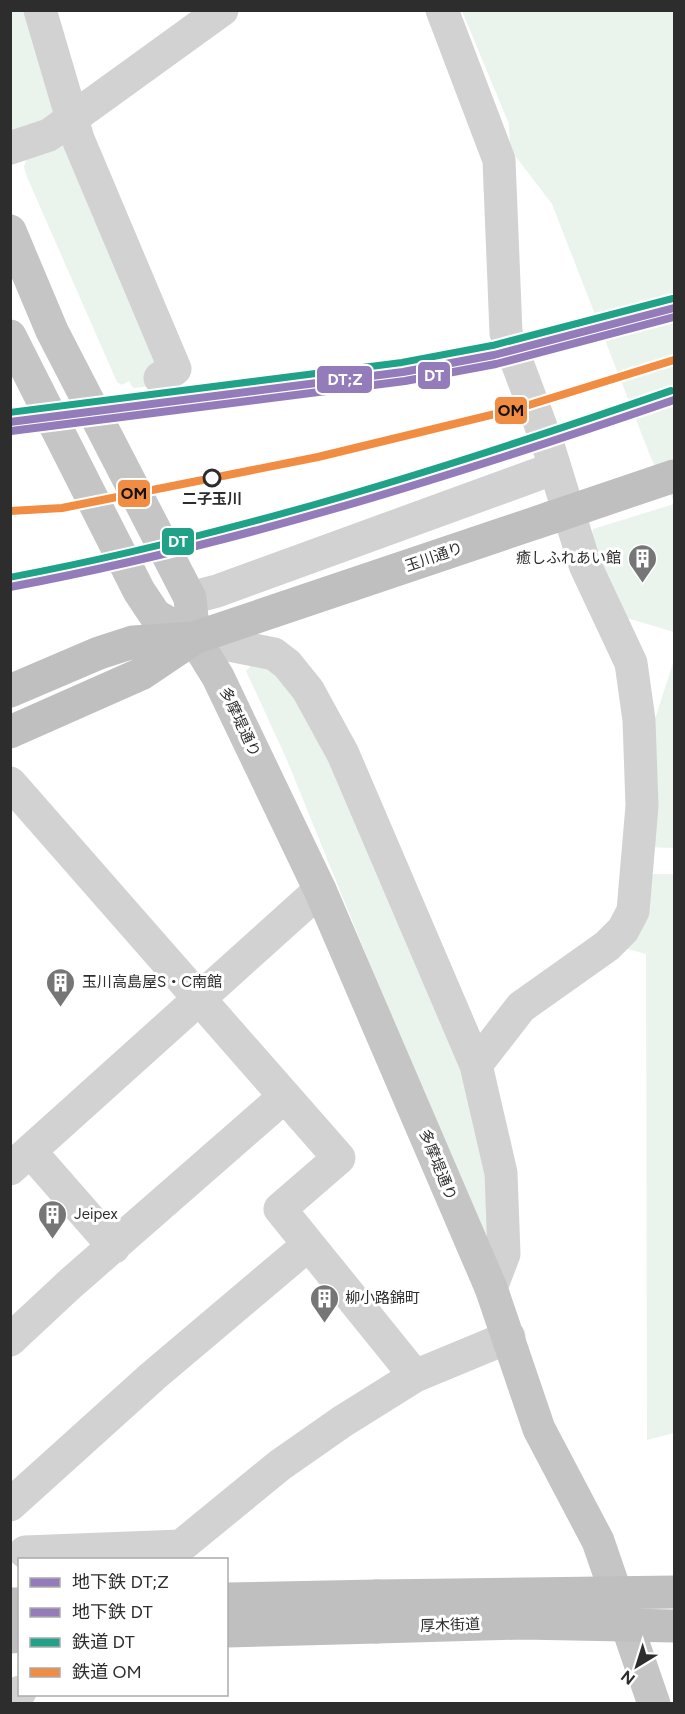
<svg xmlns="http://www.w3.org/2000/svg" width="685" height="1714" viewBox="0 0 685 1714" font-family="Figtree,'Noto Sans JP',sans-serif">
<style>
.green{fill:#ebf3ed}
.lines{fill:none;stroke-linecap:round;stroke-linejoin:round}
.minor{stroke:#d2d2d2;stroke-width:33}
.major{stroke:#c5c5c5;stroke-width:33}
.highway{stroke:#bfbfbf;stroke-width:33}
.highway-bridge{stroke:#bfbfbf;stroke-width:33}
.rail-1-casing{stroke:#fff;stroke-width:12}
.rail-2-casing{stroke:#fff;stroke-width:12}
.rail-1{stroke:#20a288;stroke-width:8}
.rail-2{stroke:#f18c43;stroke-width:8}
.metro-1-casing{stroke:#fff;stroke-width:12}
.metro-2-casing{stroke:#fff;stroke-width:12}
.metro-1{stroke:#937cb9;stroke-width:8}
.metro-2{stroke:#937cb9;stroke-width:8}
.stop-dot{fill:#fff;stroke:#2d2d2d;stroke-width:3}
.labels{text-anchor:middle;stroke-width:6;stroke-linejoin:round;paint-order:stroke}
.stop-label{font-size:15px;font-weight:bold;fill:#2d2d2d;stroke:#fff}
.street-label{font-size:15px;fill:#2d2d2d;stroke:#fff}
.poi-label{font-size:15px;fill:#2d2d2d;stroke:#fff;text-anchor:start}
.line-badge{stroke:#fff;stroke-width:2}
.badge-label{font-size:16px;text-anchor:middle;font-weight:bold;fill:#fff}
.pale-badge-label{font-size:16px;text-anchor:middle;font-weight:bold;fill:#111}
</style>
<rect width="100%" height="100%" fill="#fff"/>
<path class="green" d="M10 11H32L65 110 11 134Z
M462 11H674V501L651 458 552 204 510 149 509 124Z
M67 143 164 366 154 386 133 388 129 381 122 385 117 382 27 177 24 167 29 152Z
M674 504V632L610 613 591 540 593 529Z
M674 660V848L646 847 642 759Z
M254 662H259L300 695 460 1049 489 1147V1242L388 1009 287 760 246 671Z
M653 874H674V1433L647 1440 646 954 621 947 641 913Z"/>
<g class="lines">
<path class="minor" d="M40 10 78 139 175 369 160 378
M442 10 499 160 506 333 548 445 585 565 631 663 639 720 642 806 633 911 623 930 607 946 521 1007 476 1065
M10 148 49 135 222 10
M190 598 217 591 555 468
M194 638 274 654 287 664 308 690 343 754 476 1065 501 1173 504 1254 491 1288
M10 783 339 1158 280 1209 415 1376
M30 1151 114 1247
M10 1169 320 890
M10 1340 70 1284 285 1096
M10 1505 153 1376 308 1245
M25 1552 181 1546 280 1465 343 1421 415 1376 509 1337
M10 1701 20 1692"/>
<path class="major" d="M10 231 52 331 190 598 194 638 218 677 320 890 491 1288 539 1429 598 1541 654 1704
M10 336 139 591 155 615 194 638"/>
<path class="highway" d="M10 691 99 653 133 642 194 638 553 517
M10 732 141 674 193 639
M226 1599 377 1596
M10 1604H20
M226 1631 377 1627
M10 1637 20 1636"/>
<path class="highway-bridge" d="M553 517 674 476
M377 1596 674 1592
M377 1627 522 1623 674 1626"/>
<defs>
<path id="rail-1" d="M10 413 402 363 492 346 672 299
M10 578C237 535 454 466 671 391"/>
<path id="rail-2" d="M10 511 62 508 318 457 516 409 674 360"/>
</defs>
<use href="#rail-1" class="rail-1-casing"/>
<use href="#rail-2" class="rail-2-casing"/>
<use href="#rail-1" class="rail-1"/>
<use href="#rail-2" class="rail-2"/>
<defs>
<path id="metro-1" d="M10 422 403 372 494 355 674 308
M10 587C238 544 456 475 674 400"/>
<path id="metro-2" d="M11 431 405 381 496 364 674 317"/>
</defs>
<use href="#metro-1" class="metro-1-casing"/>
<use href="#metro-2" class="metro-2-casing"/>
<use href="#metro-1" class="metro-1"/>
<use href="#metro-2" class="metro-2"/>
</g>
<defs>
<symbol id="building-pin" viewBox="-11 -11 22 30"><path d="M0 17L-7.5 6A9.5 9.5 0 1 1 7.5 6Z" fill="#767676" stroke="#fff"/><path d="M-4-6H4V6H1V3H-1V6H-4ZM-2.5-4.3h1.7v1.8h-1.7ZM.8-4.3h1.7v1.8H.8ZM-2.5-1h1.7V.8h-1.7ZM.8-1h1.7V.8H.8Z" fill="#fff"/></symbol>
</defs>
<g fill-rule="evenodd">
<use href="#building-pin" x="626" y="542" width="33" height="45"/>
<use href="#building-pin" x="44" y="966" width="33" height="45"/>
<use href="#building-pin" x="36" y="1198" width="33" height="45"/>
<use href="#building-pin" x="308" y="1282" width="33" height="45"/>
</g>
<circle class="stop-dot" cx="212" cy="478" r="8"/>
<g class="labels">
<g class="stop-label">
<text x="212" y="504">二子玉川</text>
</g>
<g class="street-label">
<text transform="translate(434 557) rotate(-19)" y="5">玉川通り</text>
<text transform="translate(240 722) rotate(65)" y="5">多摩堤通り</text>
<text transform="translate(438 1165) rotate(68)" y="5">多摩堤通り</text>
<text transform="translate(450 1625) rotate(-2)" y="5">厚木街道</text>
</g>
<g class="poi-label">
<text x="621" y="563" text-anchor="end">癒しふれあい館</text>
<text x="82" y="987">玉川高島屋S・C南館</text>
<text x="74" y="1219">Jeipex</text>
<text x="345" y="1303">柳小路錦町</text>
</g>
</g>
<g class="line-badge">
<rect x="417" y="361" width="34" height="29" rx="6" fill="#937cb9"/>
<rect x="316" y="365" width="57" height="29" rx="6" fill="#937cb9"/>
<rect x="494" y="396" width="34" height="29" rx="6" fill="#f18c43"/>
<rect x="117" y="479" width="34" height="29" rx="6" fill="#f18c43"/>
<rect x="161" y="527" width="34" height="29" rx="6" fill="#20a288"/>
</g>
<g class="badge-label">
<text x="434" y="381">DT</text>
<text x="345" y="385">DT;Z</text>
<text x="178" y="547">DT</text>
</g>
<g class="pale-badge-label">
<text x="511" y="416">OM</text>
<text x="134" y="499">OM</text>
</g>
<rect width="685" height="1714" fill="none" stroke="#2d2d2d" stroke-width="24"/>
<rect x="18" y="1558" width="210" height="138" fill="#ffffff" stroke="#ababab" stroke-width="1.5"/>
<rect x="30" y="1578" width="30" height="9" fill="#937cb9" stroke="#ababab" stroke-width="1.5"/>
<text x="72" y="1588" font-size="18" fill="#2d2d2d">地下鉄 DT;Z</text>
<rect x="30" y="1608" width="30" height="9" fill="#937cb9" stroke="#ababab" stroke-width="1.5"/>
<text x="72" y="1618" font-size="18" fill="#2d2d2d">地下鉄 DT</text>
<rect x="30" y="1638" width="30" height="9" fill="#20a288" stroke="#ababab" stroke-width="1.5"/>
<text x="72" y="1648" font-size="18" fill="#2d2d2d">鉄道 DT</text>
<rect x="30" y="1668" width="30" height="9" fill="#f18c43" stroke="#ababab" stroke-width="1.5"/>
<text x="72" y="1678" font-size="18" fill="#2d2d2d">鉄道 OM</text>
<g transform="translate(637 1666) rotate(218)" stroke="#ffffff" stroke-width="4.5" paint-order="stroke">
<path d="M0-4.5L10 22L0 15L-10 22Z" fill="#2d2d2d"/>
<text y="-9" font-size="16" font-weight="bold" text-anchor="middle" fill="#2d2d2d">N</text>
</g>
</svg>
